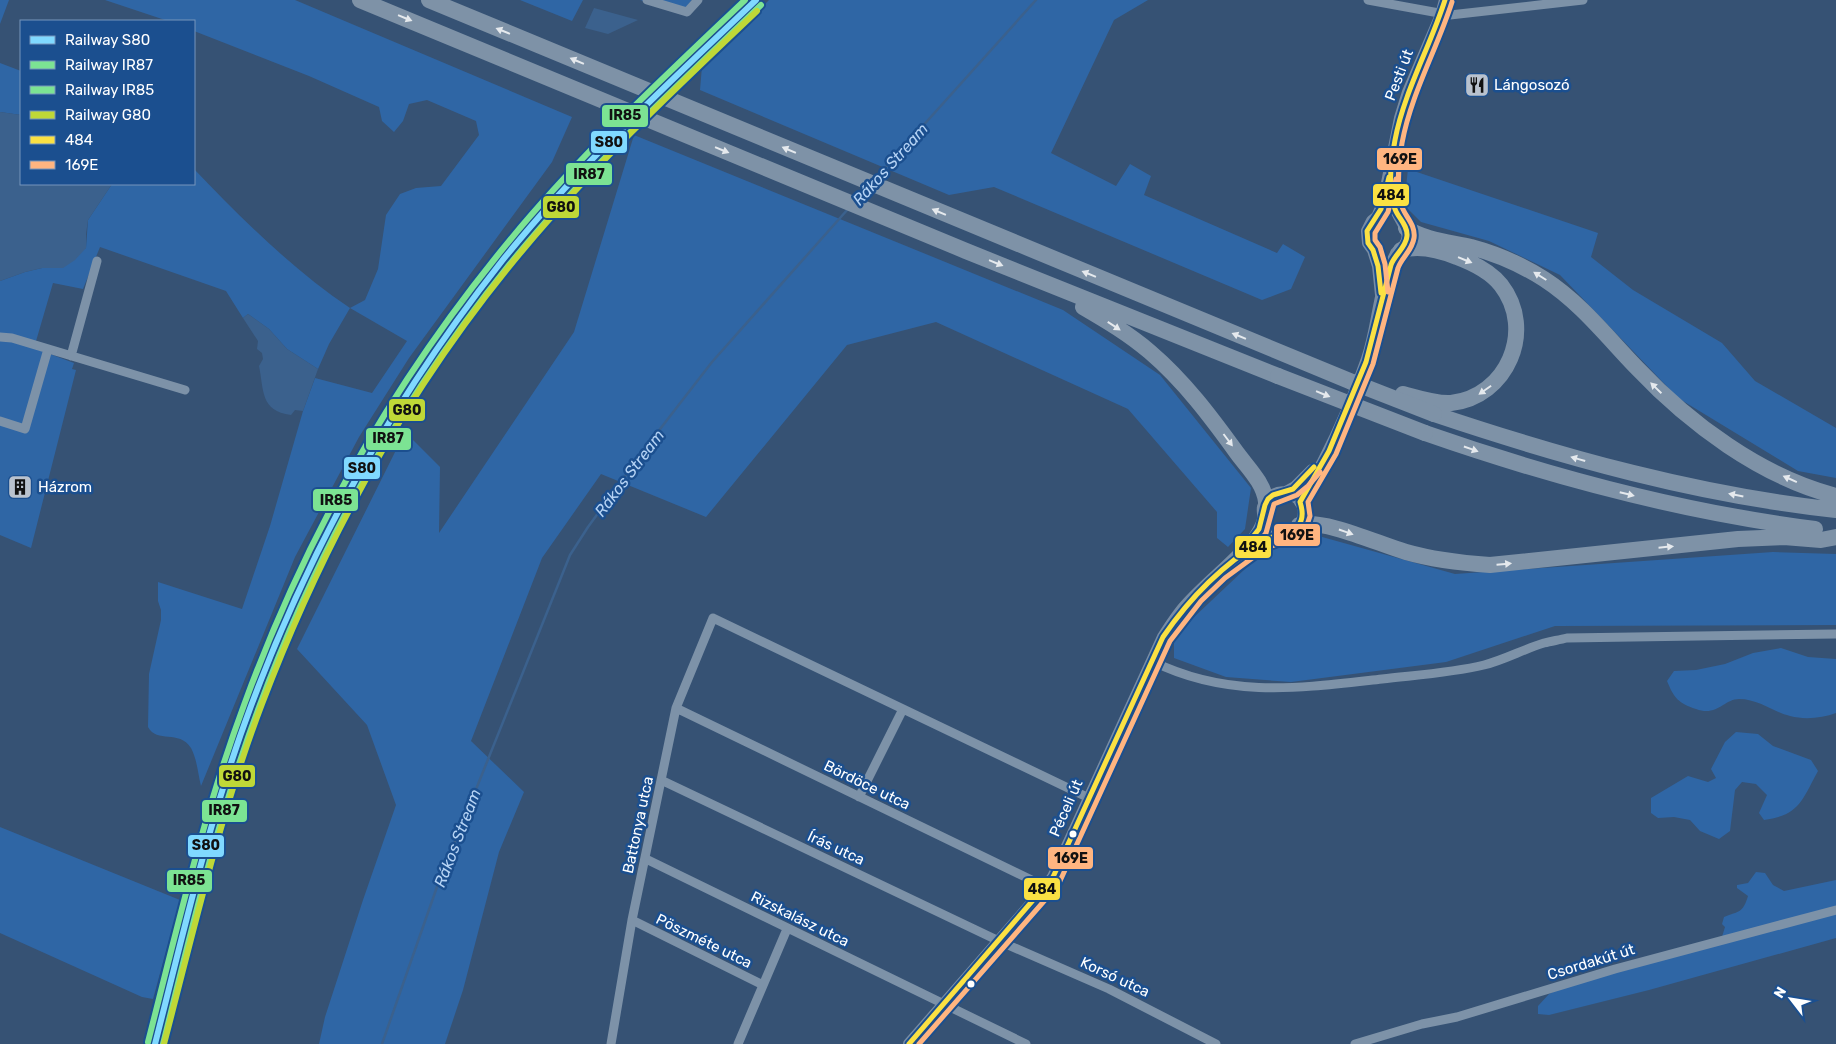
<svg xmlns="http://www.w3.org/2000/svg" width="1836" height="1044" viewBox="0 0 1836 1044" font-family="Rubik,sans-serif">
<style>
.green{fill:#2f66a5}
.water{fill:#3b618d}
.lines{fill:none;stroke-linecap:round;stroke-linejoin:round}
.stream{stroke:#3b618d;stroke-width:2.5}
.street{stroke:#7d92a8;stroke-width:9}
.secondary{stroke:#798da4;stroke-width:12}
.highway{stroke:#7e92a7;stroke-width:16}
.highway-bridge{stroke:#7e92a7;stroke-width:16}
.bus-1-casing{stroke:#1b4f8f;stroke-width:9}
.bus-2-casing{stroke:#1b4f8f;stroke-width:9}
.bus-1{stroke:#fbe143;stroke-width:5}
.bus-2{stroke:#ffb580;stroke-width:5}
.rail-1-casing{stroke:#1b4f8f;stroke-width:10}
.rail-2-casing{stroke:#1b4f8f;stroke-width:10}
.rail-3-casing{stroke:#1b4f8f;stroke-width:10}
.rail-4-casing{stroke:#1b4f8f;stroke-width:10}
.rail-1{stroke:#80d9ff;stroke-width:6}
.rail-2{stroke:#7ce393;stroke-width:6}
.rail-3{stroke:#7ce393;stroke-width:6}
.rail-4{stroke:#bfd837;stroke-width:6}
.oneway{fill:#e5e9ed}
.bus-dot{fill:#fff;stroke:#1b4f8f;stroke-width:2}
.labels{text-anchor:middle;stroke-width:5;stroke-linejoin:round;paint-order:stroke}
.street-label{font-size:15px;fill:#fff;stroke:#1b4f8f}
.poi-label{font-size:15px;fill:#fff;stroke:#1b4f8f;text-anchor:start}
.water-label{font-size:16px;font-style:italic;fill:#b5d3f5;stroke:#1b4f8f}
.line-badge{stroke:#1b4f8f;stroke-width:2}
.pale-badge-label{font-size:14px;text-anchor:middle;font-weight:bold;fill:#111}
</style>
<rect width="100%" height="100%" fill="#365274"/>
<path class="green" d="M0 0H9L0 24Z
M105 0H295L572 117 552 162 409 358 359 437 295 557 201 786C198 774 197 759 191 748 179 729 157 744 148 727L149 674 161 620V610L158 601V582L242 609 270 526 303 411 315 378 372 393 407 341 350 308 329 344 318 369 287 349 269 329 248 314 243 318 226 291 100 247 83 289 53 283 34 348 74 363 72 369 76 370 31 548 0 535V281L25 272 42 268 86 248 88 220 112 184H194V169C242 219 292 269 350 308L365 300 378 269 386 215 400 194 416 188 441 186 479 135 476 121 427 100 409 104 403 121 394 132 382 121 379 107 309 76 194 31V21H168Z
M520 0H583L572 21Z
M640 0H692L682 12Z
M769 0H1148L1114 20 1051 153 1116 186 1130 164 1151 176 1144 195 1277 253 1283 244 1305 257 1291 289 1262 300 994 187 949 195 700 90 702 66Z
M0 63 21 71V115L0 112Z
M634 135 1063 310 1160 375 1251 488 1245 529 1228 547 1217 538V512L1128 409 936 322 847 345 706 517 601 474 542 558 471 741 524 792 499 852 463 990 445 1044H319L325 1017 363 900 396 805 367 725 297 649 405 432 440 467 439 533 574 332Z
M1408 169 1598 233 1591 257 1633 290 1722 343 1755 381 1836 428V478L1798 471 1678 398 1560 275 1489 241 1421 222 1404 205Z
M1315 535 1455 574 1773 552 1836 554V625L1555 626 1446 662 1291 682 1226 677 1174 658V636L1264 551Z
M1781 648 1808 657 1836 659V713C1822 718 1805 720 1790 716 1773 712 1759 699 1739 699 1724 699 1717 717 1696 709 1678 703 1674 698 1667 681L1674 671 1696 670 1725 664 1753 653Z
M1736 732 1758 734 1773 746 1811 760 1818 771C1802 800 1800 815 1764 820L1759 813 1767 795 1756 784 1742 782 1735 790 1730 831 1719 839 1700 831 1690 820 1674 817 1658 818 1651 813V798L1688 776 1708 782 1716 778 1711 769 1725 742Z
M0 827 180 900 153 999 142 997 0 933Z
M1756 872 1765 873 1773 885 1784 891 1836 880V938L1649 990 1549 1015 1538 1014V1006L1549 994 1561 988 1721 940 1725 927 1722 924 1724 917C1739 911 1743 913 1748 896L1737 888V885L1748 883Z"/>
<path class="water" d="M594 8 638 20 608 34 585 28Z
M0 112 21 115V184H112L88 220 86 234V248L75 260 63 268H42L25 272 0 281Z
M248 314 269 329 287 349 318 369 303 411 295 410 291 415C260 411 264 390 259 366L263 359 262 353 257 349 258 341 243 318Z"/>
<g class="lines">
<path class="stream" d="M875 179 1036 0
M857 200 868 187
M382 1044 438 884 570 555 588 527 650 442 712 362 848 209"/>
<path class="street" d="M647 0 687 12 698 0
M1368 0 1450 15 1583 0
M0 337 12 338 185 390
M71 356 97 261
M0 421 25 429 48 349
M1152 661C1228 699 1301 688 1382 679 1416 675 1451 673 1484 665 1504 660 1524 649 1544 643 1552 641 1559 640 1567 638L1836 634
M676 708 1046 887
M661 780 999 941 1109 989 1216 1044
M859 797 903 709
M646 859 1026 1044
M632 920 763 985
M611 1044 632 920 676 708 713 618 1089 798
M738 1044 787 929
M1355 1044 1422 1024 1457 1017 1615 969 1836 910"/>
<path class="secondary" d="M1393 183C1393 191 1392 200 1395 207 1400 224 1420 237 1396 253
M1381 295 1378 266 1373 250 1368 243 1367 231 1372 221 1377 217 1383 203 1400 118 1408 92 1441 15 1445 0
M1286 492 1295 487 1312 470
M1300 502C1306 488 1316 476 1323 462 1340 429 1355 394 1367 359 1379 324 1378 285 1397 252
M909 1044 1046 887 1053 877 1163 637C1170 626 1177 615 1185 606 1207 581 1234 562 1255 536 1258 531 1262 525 1263 519 1264 515 1262 511 1263 507 1266 496 1279 489 1290 494 1296 496 1301 501 1303 507 1309 532 1279 532 1264 540 1251 547 1239 558 1227 566"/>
<path class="highway" d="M360 0 966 251 1278 376
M429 0 1352 382
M1406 228C1425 240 1449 242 1471 247 1497 254 1522 265 1544 279 1581 303 1607 337 1637 368 1689 423 1761 477 1836 496
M1401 250C1419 245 1440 250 1457 257 1473 263 1490 271 1501 285 1536 330 1507 397 1451 403 1435 404 1418 398 1403 394
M1083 307C1107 321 1129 334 1150 352 1184 381 1211 417 1237 453 1248 468 1264 483 1266 502
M1434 414C1565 458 1698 495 1836 510
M1425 433C1551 477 1682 512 1815 529
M1299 525C1326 519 1378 544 1406 552 1434 560 1461 563 1490 565L1738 539 1784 537 1821 540 1836 537"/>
<path class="highway-bridge" d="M1278 376 1425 433
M1352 382 1434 414"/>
<defs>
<path id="bus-1" d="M1381 293 1378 266 1373 250 1368 243 1367 231 1381 209 1389 177
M1240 553 1259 529 1265 505 1268 499 1273 495 1293 489 1314 467
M909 1044 1053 877 1163 637C1189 599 1222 565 1262 541 1272 535 1288 536 1297 527 1304 520 1303 511 1300 502L1329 451 1366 362 1391 265C1394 255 1406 248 1407 236 1408 225 1398 218 1395 209 1387 189 1391 161 1395 140 1404 92 1430 47 1445 0"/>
<path id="bus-2" d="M1388 292 1385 264 1380 247 1375 240V233L1388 212 1396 179
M1246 558 1266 533 1274 504 1297 495 1308 486 1320 472
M919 1044 1052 892 1060 881 1170 641 1201 601 1225 578 1266 548 1293 538 1306 528 1310 516 1308 502 1336 454 1373 364 1398 268C1402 257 1412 251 1414 238 1416 224 1404 216 1401 204 1396 185 1399 162 1402 143 1411 94 1437 49 1452 2"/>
</defs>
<use href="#bus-1" class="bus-1-casing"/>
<use href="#bus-2" class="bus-2-casing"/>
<use href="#bus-1" class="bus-1"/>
<use href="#bus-2" class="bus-2"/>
<defs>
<path id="rail-1" d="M155 1044C184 931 210 815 251 706 311 545 396 395 502 261 578 166 668 84 756 0"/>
<path id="rail-2" d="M163 1044C191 931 218 816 259 707 318 548 402 398 509 265 585 171 674 89 761 5"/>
<path id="rail-3" d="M148 1042C177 929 203 815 244 705 303 543 389 390 497 256 571 163 659 82 745 0"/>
<path id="rail-4" d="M164 1044C194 930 220 814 262 704 324 541 410 385 522 251 594 165 676 88 757 11"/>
</defs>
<use href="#rail-1" class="rail-1-casing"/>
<use href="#rail-2" class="rail-2-casing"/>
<use href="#rail-3" class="rail-3-casing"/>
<use href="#rail-4" class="rail-4-casing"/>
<use href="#rail-1" class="rail-1"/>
<use href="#rail-2" class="rail-2"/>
<use href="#rail-3" class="rail-3"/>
<use href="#rail-4" class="rail-4"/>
</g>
<defs><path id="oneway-solid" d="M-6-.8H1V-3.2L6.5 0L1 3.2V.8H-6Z" transform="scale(1.25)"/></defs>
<g class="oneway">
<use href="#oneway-solid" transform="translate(405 18) rotate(22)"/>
<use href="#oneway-solid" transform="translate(503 31) rotate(-158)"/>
<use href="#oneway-solid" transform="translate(577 61) rotate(-157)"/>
<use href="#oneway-solid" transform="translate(722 150) rotate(22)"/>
<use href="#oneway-solid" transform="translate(789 150) rotate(-157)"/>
<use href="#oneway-solid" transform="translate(939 212) rotate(-157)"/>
<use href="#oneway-solid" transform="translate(1465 260) rotate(22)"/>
<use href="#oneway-solid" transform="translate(996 263) rotate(22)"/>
<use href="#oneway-solid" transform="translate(1089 274) rotate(-158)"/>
<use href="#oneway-solid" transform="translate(1540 276) rotate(-148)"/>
<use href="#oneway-solid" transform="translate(1114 326) rotate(33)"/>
<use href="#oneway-solid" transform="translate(1239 336) rotate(-158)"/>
<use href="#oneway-solid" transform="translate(1656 388) rotate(-136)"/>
<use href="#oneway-solid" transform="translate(1485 390) rotate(145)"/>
<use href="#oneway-solid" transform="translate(1323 394) rotate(22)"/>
<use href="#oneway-solid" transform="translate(1228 440) rotate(53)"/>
<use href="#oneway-solid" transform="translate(1471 449) rotate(19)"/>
<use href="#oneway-solid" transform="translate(1578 459) rotate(-164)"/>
<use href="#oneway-solid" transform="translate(1790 479) rotate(-156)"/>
<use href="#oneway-solid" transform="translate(1627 494) rotate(14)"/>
<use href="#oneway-solid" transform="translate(1736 495) rotate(-169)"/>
<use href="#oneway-solid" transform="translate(1346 532) rotate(19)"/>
<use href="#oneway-solid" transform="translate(1666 547) rotate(-6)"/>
<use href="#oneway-solid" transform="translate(1504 564) rotate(-5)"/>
</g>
<defs>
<symbol id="restaurant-square" viewBox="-11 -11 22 22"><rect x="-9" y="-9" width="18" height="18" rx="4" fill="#b9c2ce" stroke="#1b4f8f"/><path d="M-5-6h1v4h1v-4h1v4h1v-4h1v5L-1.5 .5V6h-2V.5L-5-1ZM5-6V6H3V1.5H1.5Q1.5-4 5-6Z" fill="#111"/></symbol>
<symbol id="building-square" viewBox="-11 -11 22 22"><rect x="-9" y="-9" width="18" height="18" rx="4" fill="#b9c2ce" stroke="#1b4f8f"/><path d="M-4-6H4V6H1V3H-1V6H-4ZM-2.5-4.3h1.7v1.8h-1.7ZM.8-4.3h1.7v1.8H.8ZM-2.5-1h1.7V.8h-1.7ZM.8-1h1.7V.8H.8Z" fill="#111"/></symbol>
</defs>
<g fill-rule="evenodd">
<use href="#restaurant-square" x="1463" y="71" width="28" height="28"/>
<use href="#building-square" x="6" y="473" width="28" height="28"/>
</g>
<g class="bus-dot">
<circle cx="1073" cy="834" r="4.5"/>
<circle cx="971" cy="984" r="4.5"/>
</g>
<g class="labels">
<g class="street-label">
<text transform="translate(1399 75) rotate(-69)" y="5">Pesti út</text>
<text transform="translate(867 785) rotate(26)" y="5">Bördöce utca</text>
<text transform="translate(1066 808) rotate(-66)" y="5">Péceli út</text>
<text transform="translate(638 825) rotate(-78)" y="5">Battonya utca</text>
<text transform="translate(836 848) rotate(25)" y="5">Írás utca</text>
<text transform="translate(800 919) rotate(26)" y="5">Rizskalász utca</text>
<text transform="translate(704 941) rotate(26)" y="5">Pöszméte utca</text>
<text transform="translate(1591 962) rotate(-17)" y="5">Csordakút út</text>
<text transform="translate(1115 977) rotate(25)" y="5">Korsó utca</text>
</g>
<g class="poi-label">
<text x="1494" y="90">Lángosozó</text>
<text x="38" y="492">Házrom</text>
</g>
<g class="water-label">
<text transform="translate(890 164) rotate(-48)" y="6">Rákos Stream</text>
<text transform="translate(629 473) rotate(-53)" y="6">Rákos Stream</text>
<text transform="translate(457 838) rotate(-69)" y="6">Rákos Stream</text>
</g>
</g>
<g class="line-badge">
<rect x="601" y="104" width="48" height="24" rx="5" fill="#7ce393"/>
<rect x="590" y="130" width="38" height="24" rx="5" fill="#80d9ff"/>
<rect x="1376" y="147" width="47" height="24" rx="5" fill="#ffb580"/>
<rect x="565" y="162" width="48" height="24" rx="5" fill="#7ce393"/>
<rect x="1372" y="183" width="38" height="24" rx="5" fill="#fbe143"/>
<rect x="542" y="195" width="38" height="24" rx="5" fill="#bfd837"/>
<rect x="388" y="398" width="38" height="24" rx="5" fill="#bfd837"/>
<rect x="365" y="427" width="47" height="24" rx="5" fill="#7ce393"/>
<rect x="343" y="456" width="38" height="24" rx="5" fill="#80d9ff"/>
<rect x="312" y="488" width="47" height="24" rx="5" fill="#7ce393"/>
<rect x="1273" y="523" width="48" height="24" rx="5" fill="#ffb580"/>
<rect x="1234" y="535" width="38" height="24" rx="5" fill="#fbe143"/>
<rect x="218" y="764" width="38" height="24" rx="5" fill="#bfd837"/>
<rect x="201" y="799" width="47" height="24" rx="5" fill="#7ce393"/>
<rect x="187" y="834" width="38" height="24" rx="5" fill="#80d9ff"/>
<rect x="1047" y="846" width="47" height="24" rx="5" fill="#ffb580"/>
<rect x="166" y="869" width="47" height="24" rx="5" fill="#7ce393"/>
<rect x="1023" y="877" width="38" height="24" rx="5" fill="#fbe143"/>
</g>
<g class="pale-badge-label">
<text x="625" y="120">IR85</text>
<text x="609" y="147">S80</text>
<text x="1400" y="164">169E</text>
<text x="589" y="179">IR87</text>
<text x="1391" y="200">484</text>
<text x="561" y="212">G80</text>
<text x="407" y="415">G80</text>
<text x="388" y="443">IR87</text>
<text x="362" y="473">S80</text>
<text x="336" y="505">IR85</text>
<text x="1297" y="540">169E</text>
<text x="1253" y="552">484</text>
<text x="237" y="781">G80</text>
<text x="224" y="815">IR87</text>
<text x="206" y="850">S80</text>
<text x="1071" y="863">169E</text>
<text x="189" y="885">IR85</text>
<text x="1042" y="894">484</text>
</g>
<rect x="20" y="20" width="175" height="165" fill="#1b4f8f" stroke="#7695bc"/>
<rect x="30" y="36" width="25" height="8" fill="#80d9ff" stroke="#7695bc"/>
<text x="65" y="45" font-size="15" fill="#ffffff">Railway S80</text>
<rect x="30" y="61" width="25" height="8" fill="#7ce393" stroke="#7695bc"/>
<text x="65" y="70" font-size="15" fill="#ffffff">Railway IR87</text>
<rect x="30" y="86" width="25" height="8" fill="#7ce393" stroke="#7695bc"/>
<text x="65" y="95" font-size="15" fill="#ffffff">Railway IR85</text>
<rect x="30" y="111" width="25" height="8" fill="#bfd837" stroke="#7695bc"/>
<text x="65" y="120" font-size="15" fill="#ffffff">Railway G80</text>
<rect x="30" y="136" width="25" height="8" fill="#fbe143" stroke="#7695bc"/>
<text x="65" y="145" font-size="15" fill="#ffffff">484</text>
<rect x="30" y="161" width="25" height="8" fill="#ffb580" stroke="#7695bc"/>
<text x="65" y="170" font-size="15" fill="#ffffff">169E</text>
<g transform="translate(1791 999) rotate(301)" stroke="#1b4f8f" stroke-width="4" paint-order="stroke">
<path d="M0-4L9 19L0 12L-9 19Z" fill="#ffffff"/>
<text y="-8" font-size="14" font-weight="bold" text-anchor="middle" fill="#ffffff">N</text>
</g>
</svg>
